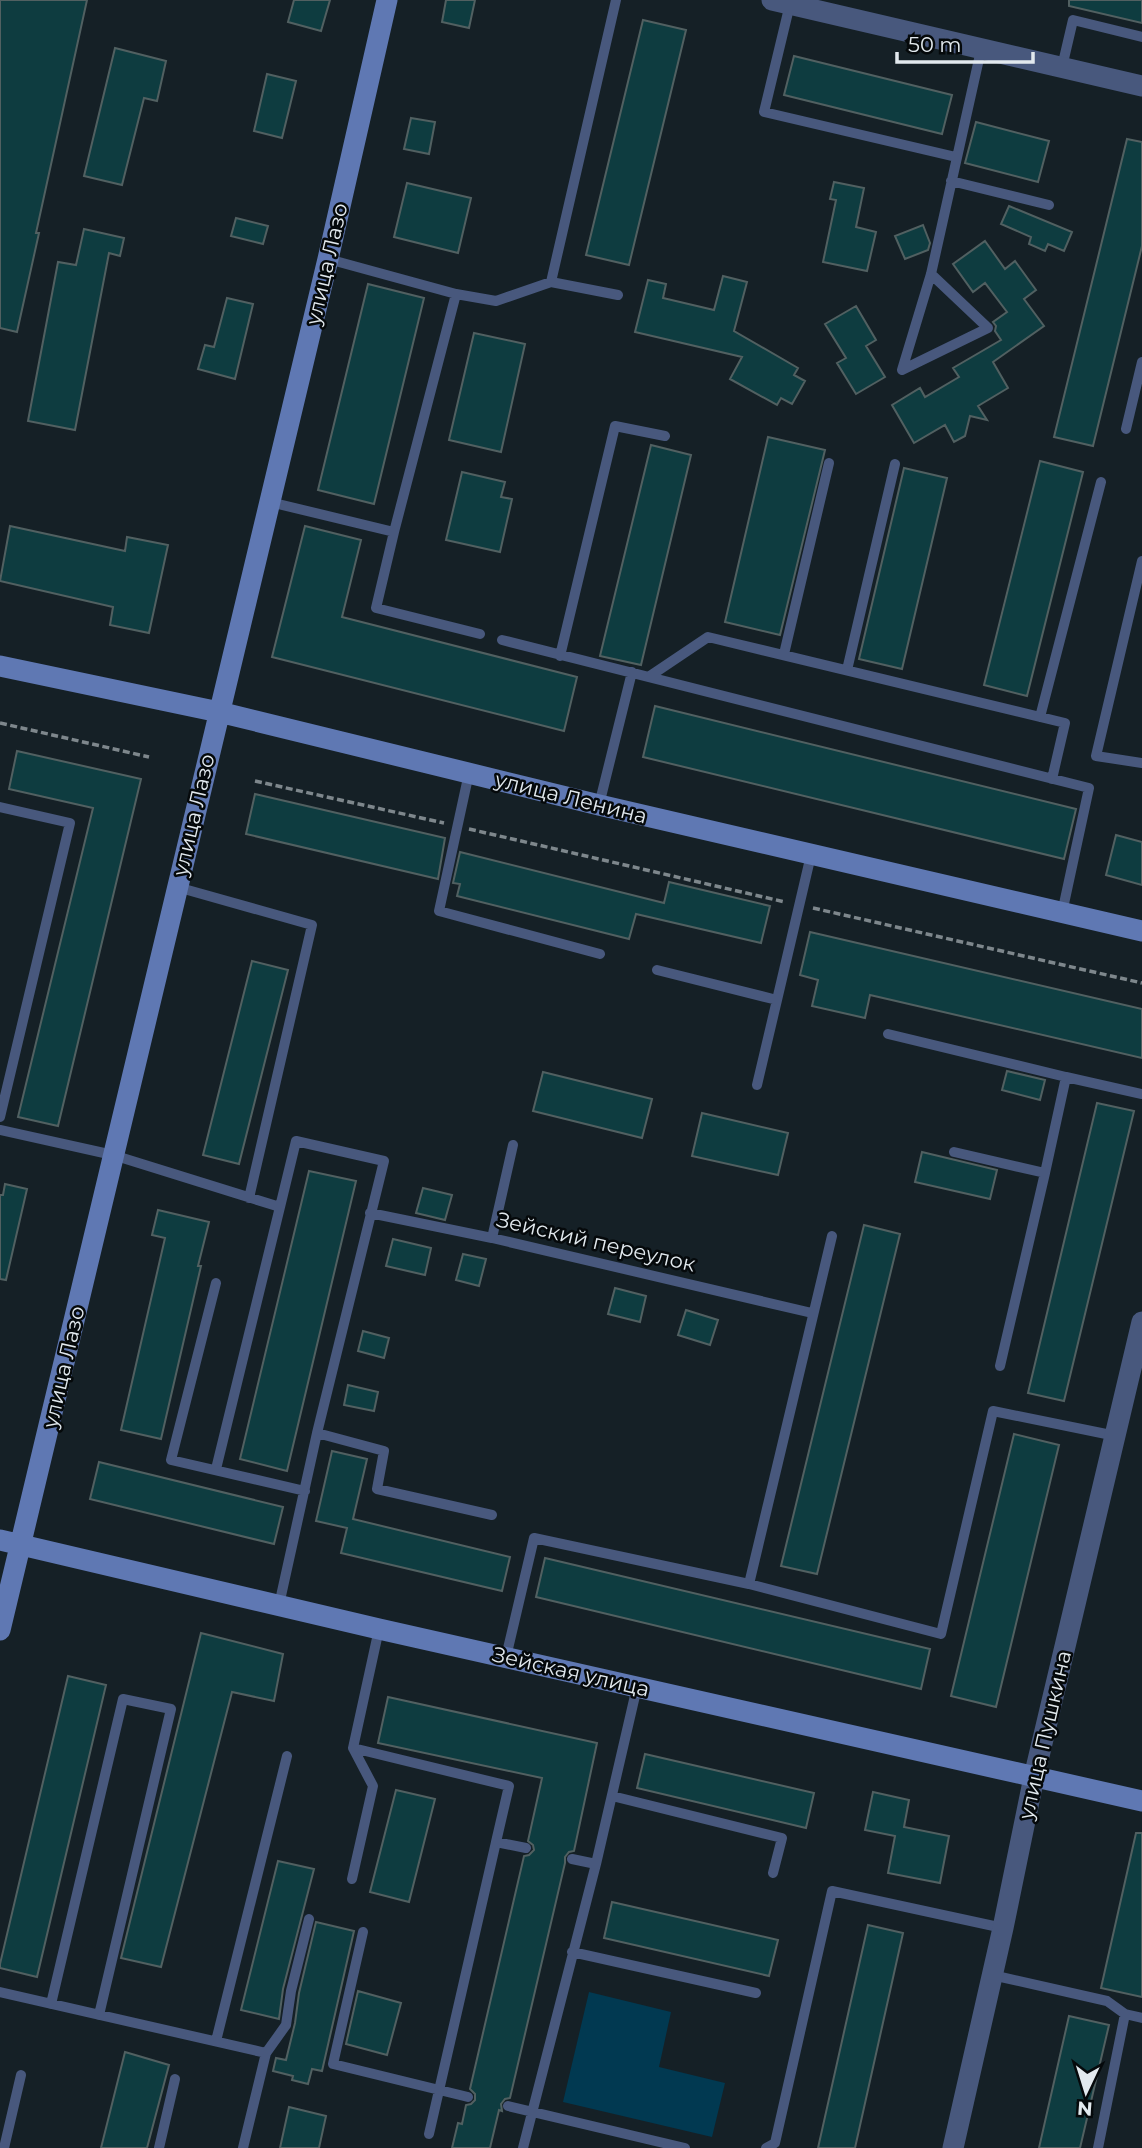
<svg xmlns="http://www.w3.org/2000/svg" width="1142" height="2148" viewBox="0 0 1142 2148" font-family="Montserrat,sans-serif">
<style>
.green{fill:#013951}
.building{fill:#0e3c40;stroke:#516061;stroke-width:2}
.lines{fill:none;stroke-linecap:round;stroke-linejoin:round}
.path{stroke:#7e878c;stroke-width:3.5;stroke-dasharray:7 3.5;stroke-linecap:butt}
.lane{stroke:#48587d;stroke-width:10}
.street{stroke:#48587d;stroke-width:21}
.secondary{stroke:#5f78b3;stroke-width:21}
.labels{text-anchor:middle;stroke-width:5;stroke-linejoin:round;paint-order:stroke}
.street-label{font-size:21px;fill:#e2e9ee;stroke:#05090b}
</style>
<rect width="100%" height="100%" fill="#152026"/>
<path class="green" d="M589 1992 671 2012 659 2067 725 2083 712 2137 563 2102Z"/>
<path class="building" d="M0 0H87L36 233H39L17 332 0 328Z
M294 0H330L321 31 288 22Z
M446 0H475L469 28 442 22Z
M1069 0H1142V23L1069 6Z
M643 20 686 30 629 265 586 255Z
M115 48 166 61 157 101 144 98 122 185 84 176Z
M794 56 952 95 942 134 784 95Z
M267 74 296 81 282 138 254 131Z
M411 118 435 122 429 154 404 149Z
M976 122 1049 141 1038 182 965 163Z
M1127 139 1142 142V246L1093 446 1054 437Z
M834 182 864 188 856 227 876 232 867 271 823 262 836 200 830 199Z
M407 183 471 198 458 253 394 237Z
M1009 206 1072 232 1064 251 1048 244 1045 251 1029 244 1031 237 1001 224Z
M236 218 268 226 263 244 231 236Z
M923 225 930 243 928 250 905 259 895 236Z
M84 229 124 238 120 256 109 253 75 430 28 421 58 262 76 265Z
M985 241 1005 269 1015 261 1036 290 1024 299 1044 326 993 362 1008 388 978 406 987 420 970 416 965 436 954 442 945 425 914 443 892 405 920 388 925 397 959 377 953 368 1001 340 995 331 996 326 993 322 1007 312 985 283 973 292 953 264Z
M723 276 747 282 734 331 798 368 794 375 805 381 792 404 781 398 777 405 730 379 742 357 635 332 648 280 666 284 663 298 714 310Z
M368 284 424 298 374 504 318 490Z
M227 298 253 304 235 379 198 369 205 345 214 347Z
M856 306 876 340 866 346 885 377 856 394 837 363 846 358 825 324Z
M474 333 525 344 501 452 449 440Z
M768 437 825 450 780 635 725 622Z
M651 445 691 455 641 665 600 656Z
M1040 461 1083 472 1027 696 984 685Z
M904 468 947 478 902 669 859 659Z
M462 472 505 482 501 497 512 499 500 552 446 540Z
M10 526 125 551 127 537 168 545 149 633 110 625 113 607 0 581Z
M305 526 361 540 342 617 577 677 564 731 272 657Z
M655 706 1076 809 1064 859 643 757Z
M17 751 141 779 58 1126 18 1117 93 808 9 789Z
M255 794 445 838 438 879 246 834Z
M1116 835 1142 842V885L1106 875Z
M460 852 664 903 669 882 770 906 761 943 636 914 629 939 457 896 460 884 453 883Z
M810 932 1142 1009V1058L870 995 865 1018 812 1006 818 980 800 975Z
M252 961 288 970 239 1164 203 1155Z
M1007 1071 1045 1080 1040 1100 1002 1090Z
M543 1072 652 1099 642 1138 533 1111Z
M1097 1103 1134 1111 1064 1401 1028 1393Z
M702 1113 788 1133 778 1175 692 1156Z
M922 1152 997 1170 990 1199 915 1182Z
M309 1171 356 1181 287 1471 240 1459Z
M5 1184 27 1189 6 1280 0 1279V1195H3Z
M423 1188 452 1195 445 1220 416 1213Z
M158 1210 209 1222 198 1266H201L161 1439 121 1430 165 1238 152 1235Z
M864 1225 900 1234 817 1574 781 1566Z
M393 1239 431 1248 425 1275 386 1266Z
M463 1254 486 1259 479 1286 456 1280Z
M615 1288 646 1296 640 1322 608 1314Z
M686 1310 718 1320 710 1345 678 1335Z
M363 1331 389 1338 384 1358 358 1351Z
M348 1385 378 1392 374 1411 344 1405Z
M1014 1434 1059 1445 996 1707 951 1696Z
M332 1451 367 1459 353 1519 510 1557 502 1591 341 1553 347 1528 316 1521Z
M99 1462 283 1507 274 1544 90 1499Z
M545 1558 930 1649 921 1689 536 1597Z
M201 1633 283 1654 274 1701 232 1692 161 1967 121 1958Z
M68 1676 106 1685 37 1977 0 1968V1964Z
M388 1697 597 1743 574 1851 569 1852 565 1857V1863L510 2098 505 2099 501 2104 502 2111 499 2110 490 2148H452L458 2123 462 2124 466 2105 471 2104 475 2100V2094L470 2089 524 1856 529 1855 534 1850 533 1845 528 1841 542 1778 378 1743Z
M645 1754 814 1793 806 1828 637 1788Z
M396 1790 435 1799 409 1902 370 1892Z
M873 1792 909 1800 904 1827 949 1836 940 1883 888 1873 895 1836 865 1830Z
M1136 1833H1142V1997L1101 1988Z
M278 1861 314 1869 283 1989 279 2019 241 2010Z
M612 1902 778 1940 769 1976 604 1938Z
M316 1922 354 1931 322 2071 312 2069 308 2084 292 2080 293 2076 273 2071 276 2058 286 2060 295 2023 299 1993Z
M868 1925 903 1933 855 2148H818Z
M358 1991 401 2003 387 2055 346 2044Z
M1069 2016 1109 2025 1080 2148H1039Z
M125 2052 169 2065 147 2148H101Z
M289 2107 326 2116 319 2148H280Z"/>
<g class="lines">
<path class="path" d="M0 723 149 757
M255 781 444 823
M469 829 785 902
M813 908 1142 983"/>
<path class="lane" d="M790 4 764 112 956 157
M1062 67 1073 20 1142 37
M951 181 1049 205
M328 259 456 294 496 301 551 282 616 0
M931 274 988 328 902 370 931 274 981 50
M551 282 618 295
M1126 429 1142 362
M270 502 394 532 456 294
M394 532 376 608 480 634
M1142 561 1096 756 1142 763
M502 640 1089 788 1062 913
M784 654 829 463
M560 656 615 426 665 436
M847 670 895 464
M650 676 708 637 1065 723 1052 779
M1040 717 1101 482
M469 773 439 911 600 954
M599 805 632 672
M0 807 70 823 0 1117
M177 887 312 925 249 1198
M657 970 777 1000 811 855
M888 1034 1066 1077
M757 1085 777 1000
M0 1130 113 1155 280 1207 296 1141 384 1161 317 1433
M954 1152 1045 1173 1066 1077 1142 1094
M370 1213 492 1238 812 1313
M492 1238 513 1145
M216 1283 171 1460 305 1491
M1000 1366 1045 1173
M216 1469 280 1207
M749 1584 832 1236
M279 1605 317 1433 384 1451 377 1489 492 1515
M379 1629 353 1748 509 1786 496 1842 526 1848
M506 1657 534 1538 749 1584 941 1634 993 1411 1116 1436
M612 1796 782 1838 773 1873
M572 1859 596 1864
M352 1879 373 1786 353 1748
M363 1932 333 2064 468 2097
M572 1952 756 1993
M992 1975 1107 2001 1125 2014
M0 1992 266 2053 286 2025 291 1991 309 1919
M51 2004 123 1699 171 1709 99 2015
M216 2041 287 1756
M508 2106 685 2148
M429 2134 496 1842
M4 2148 21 2075
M159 2148 175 2079
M243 2148 266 2053
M523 2148 596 1864 637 1687
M766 2148 775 2143 832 1891 1003 1928
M1098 2148 1125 2014 1142 2018"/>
<path class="street" d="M772 0 1142 86
M953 2148 1003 1928 1034 1777 1142 1322"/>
<path class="secondary" d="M0 666 219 712 599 805 1142 931
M0 1540 379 1629 1142 1801
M0 1630 328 259 387 0"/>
</g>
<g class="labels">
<g class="street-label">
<text transform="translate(327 264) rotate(-77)" y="7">улица Лазо</text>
<text transform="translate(571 798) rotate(14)" y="7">улица Ленина</text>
<text transform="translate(194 815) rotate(-77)" y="7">улица Лазо</text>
<text transform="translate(596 1242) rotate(13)" y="7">Зейский переулок</text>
<text transform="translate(64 1367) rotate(-77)" y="7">улица Лазо</text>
<text transform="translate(571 1672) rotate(13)" y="7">Зейская улица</text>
<text transform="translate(1045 1735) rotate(-77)" y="7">улица Пушкина</text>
</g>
</g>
<g transform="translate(1086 2092) rotate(184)" stroke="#05090b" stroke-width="5" paint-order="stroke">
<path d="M0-5L12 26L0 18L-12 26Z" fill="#e2e9ee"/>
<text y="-10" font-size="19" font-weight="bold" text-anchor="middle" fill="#e2e9ee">N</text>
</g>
<path d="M897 52v10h136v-10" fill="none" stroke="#e2e9ee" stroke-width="3.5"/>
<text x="908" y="52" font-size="21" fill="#e2e9ee" stroke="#05090b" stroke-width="5" paint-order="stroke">50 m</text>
</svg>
